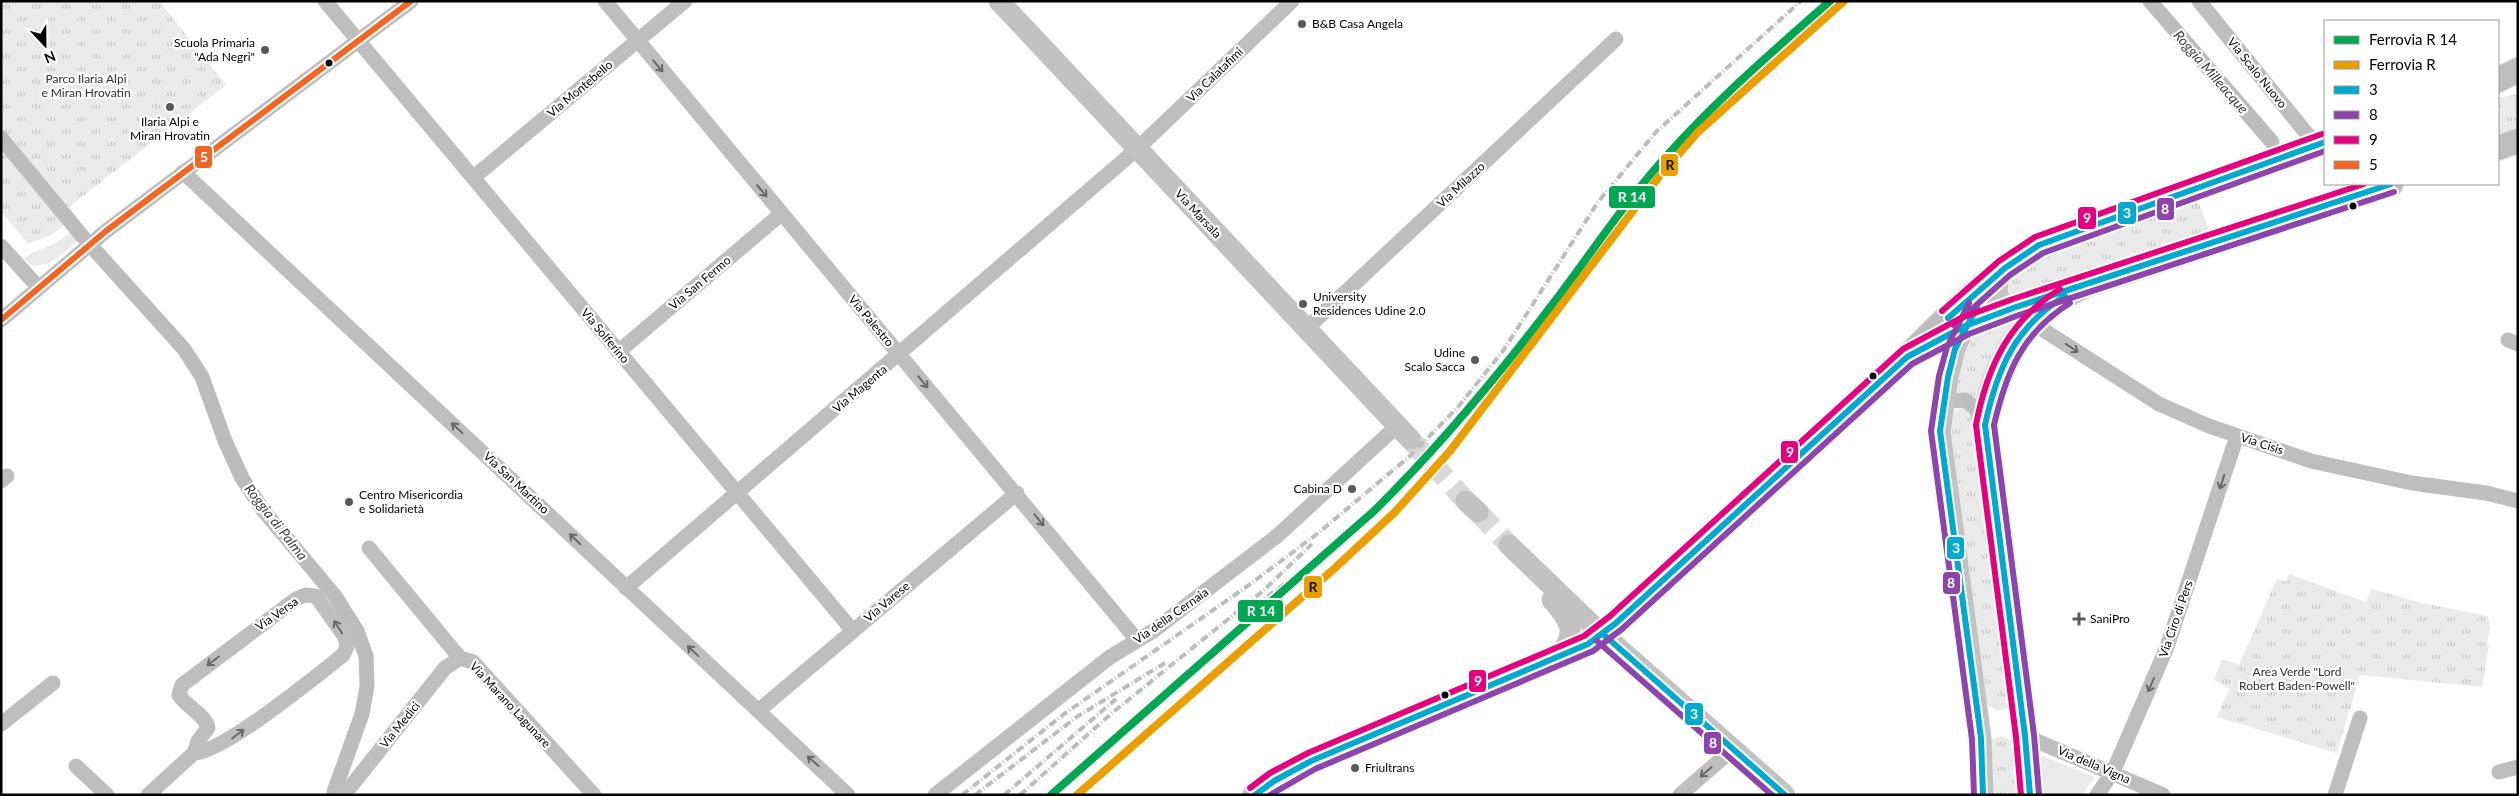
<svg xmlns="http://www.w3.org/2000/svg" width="2519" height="796" viewBox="0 0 2519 796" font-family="Lato,sans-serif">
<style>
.grass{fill:#eaeaea}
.park{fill:url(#park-tufts)}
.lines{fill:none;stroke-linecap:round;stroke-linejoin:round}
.canal{stroke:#bcbcbc;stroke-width:15}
.secondary-tunnel{stroke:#d9d9d9;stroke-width:21;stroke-dasharray:21 11;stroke-linecap:butt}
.primary-casing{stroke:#dbdbdb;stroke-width:26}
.street{stroke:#bebebe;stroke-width:15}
.secondary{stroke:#c2c2c2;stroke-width:21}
.primary{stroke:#bdbdbd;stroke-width:24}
.rail{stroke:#bdbdbd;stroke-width:4;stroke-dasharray:8 2.5 1 2.5;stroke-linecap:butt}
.bus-1-casing{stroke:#fff;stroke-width:10}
.bus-2-casing{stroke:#fff;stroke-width:10}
.bus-3-casing{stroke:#fff;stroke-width:10}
.bus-4-casing{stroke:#fff;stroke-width:10}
.bus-1{stroke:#00a9ce;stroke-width:6}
.bus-2{stroke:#8e44ad;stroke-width:6}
.bus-3{stroke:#e5007d;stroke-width:6}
.bus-4{stroke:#f26522;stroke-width:6}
.rail-1-casing{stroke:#fff;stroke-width:11}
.rail-2-casing{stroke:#fff;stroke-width:11}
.rail-1{stroke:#00a651;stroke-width:8}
.rail-2{stroke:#eb9e00;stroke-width:8}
.oneway{stroke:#686868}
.poi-dot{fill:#595959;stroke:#fff;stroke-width:2}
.bus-dot{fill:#000;stroke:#fff;stroke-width:2}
.labels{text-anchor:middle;stroke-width:4.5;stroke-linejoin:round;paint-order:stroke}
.poi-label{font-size:12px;fill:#000;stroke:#fff;text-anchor:start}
.street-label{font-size:12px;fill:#000;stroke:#fff}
.park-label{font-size:12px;fill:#303030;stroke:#fff}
.water-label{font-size:14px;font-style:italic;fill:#414141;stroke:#fff}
.line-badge{stroke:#fff;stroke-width:2}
.badge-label{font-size:14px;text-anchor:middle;font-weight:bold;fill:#fff}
.pale-badge-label{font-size:14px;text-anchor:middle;font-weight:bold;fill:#111}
</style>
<defs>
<pattern id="park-tufts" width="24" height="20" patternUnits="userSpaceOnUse" patternTransform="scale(1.25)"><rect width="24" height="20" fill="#eaeaea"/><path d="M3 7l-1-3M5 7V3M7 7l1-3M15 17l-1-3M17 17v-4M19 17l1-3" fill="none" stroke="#c7c7c7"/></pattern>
</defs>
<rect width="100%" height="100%" fill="#fff"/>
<path class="grass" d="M72 231 80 240 48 264 33 266 24 259 30 254 56 243Z
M2040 755 2095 777 2082 795H2042Z"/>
<path class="park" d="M1 1H159L226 85 65 210 34 170 1 132Z
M2518 94V134L2498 141V98Z
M1 149 66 224 51 235 29 244 1 212Z
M2197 199 2210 232 2013 300 2005 289C2036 246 2146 217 2197 199Z
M2028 317 1979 405 1960 393 1951 390 1961 360 1976 333Z
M1960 408H1966L1975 420 2011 703 2007 708 1997 711 1987 704 1953 453C1952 439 1945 415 1960 408Z
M2289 574 2366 602 2371 589 2422 603 2488 616 2490 627 2487 644 2489 645 2482 687 2360 675 2337 753 2217 717 2229 689 2214 680 2222 659 2239 665 2277 579 2286 582Z
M2001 736 2009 739 2015 744 2021 795H1991V744L1992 739Z"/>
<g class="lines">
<path class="canal" d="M2150 1 2272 142
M1 138 83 237
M92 247 184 349 202 377 225 441 242 478 263 510 335 596 357 631 366 656 367 686 362 714 334 792"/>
<path class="secondary-tunnel" d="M1410 439 1466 501
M1478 512 1509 545"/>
<defs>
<path id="primary" d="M2498 80 2518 70
M2498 148 2518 141
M1255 795 1274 781 1311 761 1588 644 1616 623 1907 357C1951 312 2005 258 2065 235L2325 142
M2030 795 2025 736 1985 432C1985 391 2007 342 2038 315 2052 303 2068 294 2084 286L2391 184"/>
</defs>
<use href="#primary" class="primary-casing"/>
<path class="street" d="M325 1 853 631
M605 1 1137 640
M2199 1 2316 145
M183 172 848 795
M474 177 685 1
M1 246 38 287
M1 320 106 231 411 1
M2031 322 2159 404 2209 426 2311 461 2412 483 2486 493 2518 501
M1306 329 1616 39
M2508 340 2518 344
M618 352 781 214
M1943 406 1951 401 1965 400 1975 408 1985 425
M1 481 7 476
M369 548 460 658 473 662 594 795
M626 588 1137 149 1292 1
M758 711 1017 493
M1 724 53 683
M2025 736 2163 795
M76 766 107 795
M2499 772 2518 767
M148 795 194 753 198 741 208 728C206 715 186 707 179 695L182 685 296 599 305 595 316 596 345 637 347 647 343 655C316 676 223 753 194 753
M344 795 445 668 460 658
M935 795 1110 657 1153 631 1277 536 1397 426
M1680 795 1733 749
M2097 795 2113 772 2167 647 2237 436
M2335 795 2360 718"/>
<path class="secondary" d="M999 1 1410 439
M2002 272C1998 279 1996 287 1998 295 2003 318 2051 296 2066 292
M1466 501 1478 512
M1509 545 1588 621 1785 795
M1552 600C1569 619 1579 633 1559 655
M1983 795 1981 738 1940 431 1948 377 1955 349 1970 316 1994 283"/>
<use href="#primary" class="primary"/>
<path class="rail" d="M1256 605 1322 556
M962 795 1064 714 1249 585 1317 534 1410 456 1458 407 1503 351 1598 202 1656 132 1801 1
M975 795 1078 716 1165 663
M1004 795 1116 699
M1020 795 1112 713 1263 591 1312 544"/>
<defs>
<path id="bus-1" d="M1977 307 1955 349 1948 377 1940 431 1981 738 1983 795
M1948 318 2005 268 2039 245 2325 142
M1603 634 1785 795
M1255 795 1274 781 1311 761 1588 644 1616 623 1907 357 1965 326 2016 307 2391 184
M2030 795 2025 736 1985 425C1997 369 2015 327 2065 296"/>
<path id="bus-2" d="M1969 303 1947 347 1939 376 1931 431 1972 739 1974 795
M1954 325 2010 275 2043 253 2325 151
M1597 641 1772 795
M2039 794 2034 735 1994 425C2006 373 2022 333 2070 303
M1270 795 1315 769 1593 651 1622 629 1912 364 1969 334 2019 315 2394 192"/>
<path id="bus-3" d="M1942 311 1999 261 2035 237 2322 134
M1250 788 1270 773 1308 753 1584 636 1610 616 1903 349 1961 318 2013 299 2364 184
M2021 795 2016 737 1976 425C1987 367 2009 320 2060 289"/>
<path id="bus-4" d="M1 320 106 231 411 1"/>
</defs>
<use href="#bus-1" class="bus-1-casing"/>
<use href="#bus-2" class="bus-2-casing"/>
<use href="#bus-3" class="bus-3-casing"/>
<use href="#bus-4" class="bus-4-casing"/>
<use href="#bus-1" class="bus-1"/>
<use href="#bus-2" class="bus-2"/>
<use href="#bus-3" class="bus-3"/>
<use href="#bus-4" class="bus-4"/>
<defs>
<path id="rail-1" d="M1051 795 1374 511C1439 447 1497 377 1552 305 1585 262 1615 216 1650 175 1704 111 1767 56 1830 1"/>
<path id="rail-2" d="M1077 795 1335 568 1395 512 1450 451 1658 178 1698 132 1844 1"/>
</defs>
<use href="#rail-1" class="rail-1-casing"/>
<use href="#rail-2" class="rail-2-casing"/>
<use href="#rail-1" class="rail-1"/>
<use href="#rail-2" class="rail-2"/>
</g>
<defs><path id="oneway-shaft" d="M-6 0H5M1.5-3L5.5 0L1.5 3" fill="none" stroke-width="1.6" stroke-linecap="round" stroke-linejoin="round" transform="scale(1.25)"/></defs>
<g class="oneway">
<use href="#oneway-shaft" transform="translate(658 66) rotate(50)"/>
<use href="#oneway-shaft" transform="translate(762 191) rotate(50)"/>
<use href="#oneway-shaft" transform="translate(2072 348) rotate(34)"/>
<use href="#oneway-shaft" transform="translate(923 382) rotate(50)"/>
<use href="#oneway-shaft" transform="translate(457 428) rotate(-137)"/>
<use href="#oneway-shaft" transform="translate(2222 482) rotate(108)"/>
<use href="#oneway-shaft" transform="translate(1039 520) rotate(51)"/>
<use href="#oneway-shaft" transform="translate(575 539) rotate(-136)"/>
<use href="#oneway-shaft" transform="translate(338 627) rotate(-123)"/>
<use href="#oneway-shaft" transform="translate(693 651) rotate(-137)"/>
<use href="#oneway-shaft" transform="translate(213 661) rotate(143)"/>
<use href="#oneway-shaft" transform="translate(2151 685) rotate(114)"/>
<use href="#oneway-shaft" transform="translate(238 734) rotate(-37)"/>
<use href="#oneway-shaft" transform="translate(813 761) rotate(-139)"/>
<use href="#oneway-shaft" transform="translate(1706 772) rotate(139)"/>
</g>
<g class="poi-dot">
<circle cx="1302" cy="24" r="5"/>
<circle cx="265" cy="50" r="5"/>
<circle cx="170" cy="107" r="5"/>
<circle cx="1303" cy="304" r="5"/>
<circle cx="1475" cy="360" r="5"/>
<circle cx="1352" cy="489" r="5"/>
<circle cx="349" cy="502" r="5"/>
<path d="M2076.5 611.5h5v5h5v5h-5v5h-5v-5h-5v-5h5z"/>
<circle cx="1355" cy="768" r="5"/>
</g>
<g class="bus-dot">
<circle cx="329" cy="63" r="4.5"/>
<circle cx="2353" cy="206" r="4.5"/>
<circle cx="1873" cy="376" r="4.5"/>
<circle cx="1445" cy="695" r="4.5"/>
</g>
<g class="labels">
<g class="poi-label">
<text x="1312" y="28">B&amp;B Casa Angela</text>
<text x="255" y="47" text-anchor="end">Scuola Primaria<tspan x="255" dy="14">"Ada Negri"</tspan></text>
<text x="170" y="126" text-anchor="middle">Ilaria Alpi e<tspan x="170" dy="14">Miran Hrovatin</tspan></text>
<text x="1313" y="301">University<tspan x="1313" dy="14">Residences Udine 2.0</tspan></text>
<text x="1465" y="357" text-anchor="end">Udine<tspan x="1465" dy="14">Scalo Sacca</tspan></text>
<text x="1342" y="493" text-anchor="end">Cabina D</text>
<text x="359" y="499">Centro Misericordia<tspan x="359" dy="14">e Solidarietà</tspan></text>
<text x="2090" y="623">SaniPro</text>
<text x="1365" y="772">Friultrans</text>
</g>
<g class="street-label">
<text transform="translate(2257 73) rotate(51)" y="4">Via Scalo Nuovo</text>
<text transform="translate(1215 75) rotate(-44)" y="4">Via Calatafimi</text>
<text transform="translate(580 89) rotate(-40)" y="4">Via Montebello</text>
<text transform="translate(1461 185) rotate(-43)" y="4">Via Milazzo</text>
<text transform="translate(1198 214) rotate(47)" y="4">Via Marsala</text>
<text transform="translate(700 283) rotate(-40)" y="4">Via San Fermo</text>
<text transform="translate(871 321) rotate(50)" y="4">Via Palestro</text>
<text transform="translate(605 336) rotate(50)" y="4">Via Solferino</text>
<text transform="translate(860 389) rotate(-40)" y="4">Via Magenta</text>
<text transform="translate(2262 444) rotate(18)" y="4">Via Cisis</text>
<text transform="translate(516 483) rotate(43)" y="4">Via San Martino</text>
<text transform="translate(887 602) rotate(-40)" y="4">Via Varese</text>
<text transform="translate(277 614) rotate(-35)" y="4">Via Versa</text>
<text transform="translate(1171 616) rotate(-35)" y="4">Via della Cernaia</text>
<text transform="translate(2176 619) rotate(-71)" y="4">Via Ciro di Pers</text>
<text transform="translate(510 705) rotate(47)" y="4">Via Marano Lagunare</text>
<text transform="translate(400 725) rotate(-51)" y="4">Via Medici</text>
<text transform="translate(2094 765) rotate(23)" y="4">Via della Vigna</text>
</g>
<g class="park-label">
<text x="86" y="83">Parco Ilaria Alpi<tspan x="86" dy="14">e Miran Hrovatin</tspan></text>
<text x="2297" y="676">Area Verde "Lord<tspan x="2297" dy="14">Robert Baden-Powell"</tspan></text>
</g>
<g class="water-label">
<text transform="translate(2211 72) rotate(49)" y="5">Roggia Milleacque</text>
<text transform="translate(276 522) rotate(52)" y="5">Roggia di Palma</text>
</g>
</g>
<g class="line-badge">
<rect x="194" y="145" width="19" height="24" rx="5" fill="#f26522"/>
<rect x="1660" y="153" width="19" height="24" rx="5" fill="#eb9e00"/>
<rect x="1608" y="185" width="48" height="24" rx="5" fill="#00a651"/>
<rect x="2156" y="197" width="19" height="24" rx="5" fill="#8e44ad"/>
<rect x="2117" y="201" width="20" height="24" rx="5" fill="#00a9ce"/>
<rect x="2077" y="206" width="20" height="24" rx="5" fill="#e5007d"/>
<rect x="1780" y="440" width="19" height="24" rx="5" fill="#e5007d"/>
<rect x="1946" y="536" width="19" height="24" rx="5" fill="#00a9ce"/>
<rect x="1942" y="571" width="19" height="24" rx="5" fill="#8e44ad"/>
<rect x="1303" y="575" width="20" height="24" rx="5" fill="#eb9e00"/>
<rect x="1237" y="599" width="47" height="24" rx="5" fill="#00a651"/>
<rect x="1468" y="669" width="19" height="24" rx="5" fill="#e5007d"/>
<rect x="1684" y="702" width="20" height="24" rx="5" fill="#00a9ce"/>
<rect x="1703" y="731" width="19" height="24" rx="5" fill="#8e44ad"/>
</g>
<g class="badge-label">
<text x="204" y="162">5</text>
<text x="1632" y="202">R 14</text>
<text x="2165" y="214">8</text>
<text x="2127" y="218">3</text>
<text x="2087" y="223">9</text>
<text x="1790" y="457">9</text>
<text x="1956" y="553">3</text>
<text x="1951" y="588">8</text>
<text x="1261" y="616">R 14</text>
<text x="1478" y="686">9</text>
<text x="1694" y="719">3</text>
<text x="1713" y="748">8</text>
</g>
<g class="pale-badge-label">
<text x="1670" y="170">R</text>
<text x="1313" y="592">R</text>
</g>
<rect width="2519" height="796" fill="none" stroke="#000000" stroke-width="5"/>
<rect x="2324" y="20" width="175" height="165" fill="#ffffff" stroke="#999999"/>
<rect x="2334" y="36" width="25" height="8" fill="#00a651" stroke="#999999"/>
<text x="2369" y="45" font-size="15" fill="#000000">Ferrovia R 14</text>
<rect x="2334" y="61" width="25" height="8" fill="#eb9e00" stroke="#999999"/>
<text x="2369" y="70" font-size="15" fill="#000000">Ferrovia R</text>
<rect x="2334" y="86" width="25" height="8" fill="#00a9ce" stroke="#999999"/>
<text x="2369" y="95" font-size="15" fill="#000000">3</text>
<rect x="2334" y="111" width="25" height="8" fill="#8e44ad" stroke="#999999"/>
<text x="2369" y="120" font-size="15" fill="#000000">8</text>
<rect x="2334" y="136" width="25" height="8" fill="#e5007d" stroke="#999999"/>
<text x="2369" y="145" font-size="15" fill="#000000">9</text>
<rect x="2334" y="161" width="25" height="8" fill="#f26522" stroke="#999999"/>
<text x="2369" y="170" font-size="15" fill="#000000">5</text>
<g transform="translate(45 45) rotate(158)" stroke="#ffffff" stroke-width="4" paint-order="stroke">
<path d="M0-4L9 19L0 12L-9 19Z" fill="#000000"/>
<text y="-8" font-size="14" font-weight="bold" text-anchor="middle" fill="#000000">N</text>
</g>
</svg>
